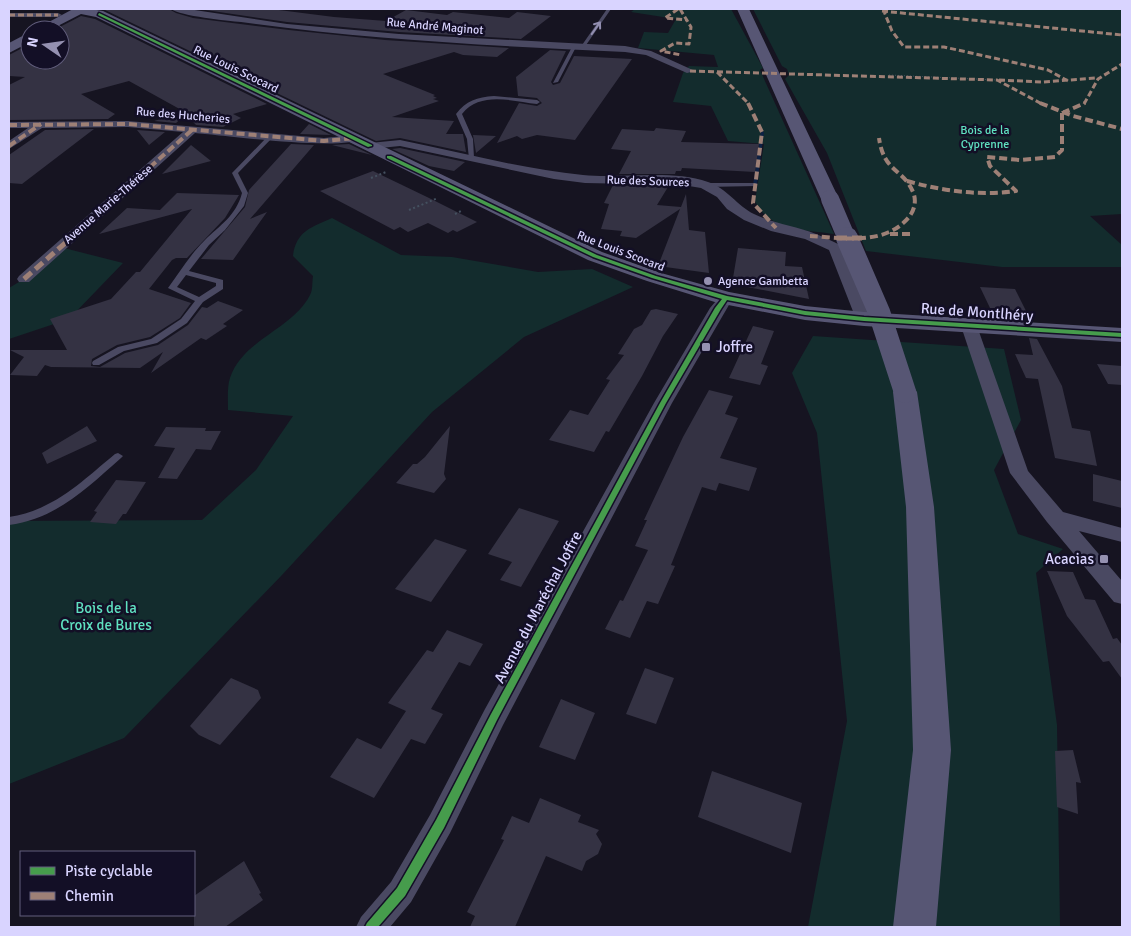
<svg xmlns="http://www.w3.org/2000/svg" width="1131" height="936" viewBox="0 0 1131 936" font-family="Signika,sans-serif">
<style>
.green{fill:#132c2d}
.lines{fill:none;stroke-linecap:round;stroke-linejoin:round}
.stream{fill:#0d2144;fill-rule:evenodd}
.building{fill:#343243}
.path-far1{stroke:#44505f;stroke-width:1;stroke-dasharray:1 2;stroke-linecap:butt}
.path{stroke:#44505f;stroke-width:2;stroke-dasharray:2 2.5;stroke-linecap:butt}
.lane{fill:#4a4962;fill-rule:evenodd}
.street{fill:#4a4962;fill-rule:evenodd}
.secondary{fill:#575674;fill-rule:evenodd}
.secondary-bridge-far1{stroke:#575674;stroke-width:18}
.secondary-bridge{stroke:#575674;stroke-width:22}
.quiet-far2{stroke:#9e8076;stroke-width:3;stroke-dasharray:6 3;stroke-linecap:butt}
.quiet-far1{stroke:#9e8076;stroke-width:4;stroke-dasharray:8 4;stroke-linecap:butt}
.quiet{stroke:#9e8076;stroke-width:5;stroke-dasharray:10 5;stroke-linecap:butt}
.cycleway-casing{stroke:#130f26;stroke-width:3}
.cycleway{fill:#469c4c;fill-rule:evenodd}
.oneway{stroke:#928eb0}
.poi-dot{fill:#9591b1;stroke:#130f26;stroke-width:2}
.labels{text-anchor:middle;stroke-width:5;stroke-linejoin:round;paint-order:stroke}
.far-street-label{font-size:12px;fill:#d9d4ff;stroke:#130f26}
.far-park-label{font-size:12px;fill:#5fe0c0;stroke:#130f26}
.far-poi-label{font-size:12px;fill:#d9d4ff;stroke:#130f26;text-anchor:start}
.street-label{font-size:15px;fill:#d9d4ff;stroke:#130f26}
.poi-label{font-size:15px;fill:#d9d4ff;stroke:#130f26;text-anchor:start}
.park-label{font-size:15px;fill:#5fe0c0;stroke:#130f26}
</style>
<rect width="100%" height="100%" fill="#161421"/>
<path class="green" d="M635 9H731L763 68 760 70 834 234C807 230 768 231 755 201L764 144 728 141 711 106 673 102 683 73 689 66 718 67 714 55 638 48 644 32 668 33 676 19 631 12Z
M753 9H1122V214L1090 216 1122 245V267H1002L866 251 827 153 785 79 789 75 787 69 782 66Z
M332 218 401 255 452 257 538 272 592 269 633 287 524 337 432 412 282 575 124 738 9 784V521L202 520 256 470 293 416 228 410C228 400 227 387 230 378 243 339 292 330 310 295 313 290 312 282 313 276L293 256C296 231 312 227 332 218Z
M60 247 123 263 69 319 9 339V288L24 279Z
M813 336 1004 349 1021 420 994 470 1018 534 1063 549 1036 573 1057 725 1060 927H808L847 721 817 433 792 373Z"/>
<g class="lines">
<path class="stream" d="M761 131 764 132 757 185 755 186 753 185Z"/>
</g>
<path class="building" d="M107 9H169L176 13 193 18 289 30 385 40 509 48 497 57 463 55 454 52 383 74 435 95 433 96 437 98 433 99 439 101 392 117 454 121 446 134H463L466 152 400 138 376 141 105 10Z
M199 9H271L334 17 386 21 406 10 447 15 453 12 509 18 517 12 551 16 521 39 399 32 287 22Z
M81 16 95 19 267 104 233 114 241 118 223 127 196 125 186 114 176 123 154 121 185 112 129 81 81 94 115 114 108 119 9 120V85L25 77 9 76V55L30 44V60H60V30H54Z
M550 50 566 51 551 82 553 85 560 83 574 56 632 59 575 140 537 135 522 139 517 136 497 143 519 103 537 106 542 103 537 98 518 96 516 77Z
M309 124 331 135 300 134Z
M656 128 686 131 681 142 759 144 755 172 682 168 681 171H676L675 174H619L631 151 611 149 622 129 654 131Z
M94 129 22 184 9 183V155L45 130Z
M137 130 165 132 149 145Z
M473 135 496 136 476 153Z
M291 144 314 145 250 219 267 212 233 260 201 259 245 207 249 190Z
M349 144 372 155 332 145Z
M191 145 211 161 162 174Z
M400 148 465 162 454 171 429 166 392 149Z
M373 171 427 197 477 222 457 232 453 230 448 233 428 223 408 232 400 227 394 230 320 191Z
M613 185 668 187 657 205 681 207 686 194 689 230 705 232 709 273 658 266 680 209 636 238 620 236 622 231 601 229 609 204 604 203Z
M177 193 239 195 225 218 187 258H176L172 260 149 289 191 303 180 318 150 337 117 345 92 359 91 366 100 367 125 353 158 345 188 325 202 307 207 308 218 301 243 310 223 324 227 326 206 340 201 338 151 373 163 352 140 368 51 367 45 365 37 376 10 375 24 357 10 350H67L50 319 111 299 136 272H140L192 209 99 234 127 208 160 210Z
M738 248 786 252 785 266 802 267 809 299 732 284Z
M980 287 1015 289 1027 313 998 311 997 308H990Z
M656 309 678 314 663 336 642 376 609 432 606 431 594 452 549 440 570 410 588 415 610 380 606 379 624 355 618 354 634 329 642 325 651 310Z
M753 326 774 331 761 364 768 366 760 385 729 378Z
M1029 338 1037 339 1062 386 1072 428 1090 431 1097 466 1055 458 1038 379 1026 378 1015 354 1033 355Z
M1097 364 1122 366V385L1108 384Z
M709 390 733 396 725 414 738 418 720 458 757 468 749 491 719 483 716 491 702 487 671 565 675 566 658 604 647 601 630 638 605 629 620 600 623 601 648 550 635 546 647 520H644L683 437Z
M87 426 97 441 47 464 42 453Z
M450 426 444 474 446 479 434 493 396 483 413 464H417L425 457Z
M166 427 206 428 205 431H221L211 450 196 449 177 479 158 478 175 448 154 446Z
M1093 474 1122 481V508L1093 501Z
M116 480 146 482 126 514H123L116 524 90 522 97 512 94 511Z
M519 508 559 521 521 587 500 580 512 562 488 554Z
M435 539 467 550 431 602 395 589Z
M1047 571 1073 572 1085 599 1095 600 1113 639 1117 638 1122 645V679L1109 661 1103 662 1067 616Z
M447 630 483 644 470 666 459 662 431 709 443 714 425 744 411 739 374 798 330 777 357 738 381 749 406 711 388 703 427 650 433 652Z
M645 668 674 678 656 724 626 714Z
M231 678 258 690 261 698 220 745 199 735 190 726Z
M561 699 595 713 575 760 539 747Z
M1073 750 1081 783 1076 782 1078 814 1057 807 1055 751Z
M712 771 802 803 791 853 698 817Z
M540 798 581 815 578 822 599 830 596 834 602 844 598 854 586 861 582 871 546 856 515 927H470L475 916 467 912 504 840 501 839 512 816 529 823Z
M244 861 261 893 259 894 263 900 225 927H194V896Z"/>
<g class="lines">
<path class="path-far1" d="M889 75 997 80"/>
<path class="path" d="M371 178 386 172
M409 210 438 198
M455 214 463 210"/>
<path class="lane" d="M607 9H611L584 48H580Z
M574 46 576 47 558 82 553 83 572 47Z
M494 96 537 100 540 102 537 104C512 101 480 91 462 114L473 139 474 158 469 159 467 139 456 114C466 101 477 97 494 96Z
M268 136 273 137 238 173 248 193 244 206 225 230 209 245 189 271 223 280V289L203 302 187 323 157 343 124 351 99 365H93L92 363 93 361 118 347 151 339 181 319 195 301 168 288C179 273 190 255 204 241 220 225 236 216 242 193L232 173ZM186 275 216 283V286L199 297 177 287Z
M755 183 757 184V186L705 187 702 185 705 183Z
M118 453 123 456 121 458C87 488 56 519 9 525V517C54 510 81 482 115 454Z"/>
<path class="street" d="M171 9H188L287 24 399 34 625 46 651 51 695 71 687 73 646 55 625 52C497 46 369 40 241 22 228 21 180 16 171 9Z
M9 13H58L62 15 58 17H9Z
M128 121 324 138 355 135 361 138C347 152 221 135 195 133L29 282H19L17 279 19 276 183 132 128 127 42 128 9 149V141L28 128H9V122Z
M400 140C460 152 522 169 583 175 622 179 671 169 708 182 727 188 737 206 754 214 774 224 796 226 816 234 824 237 832 241 840 245L872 319 864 324 856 319 829 250 805 239 771 231 744 220 727 209 717 197 701 188 683 185 585 183 554 179 400 146 370 149 364 146 370 143Z
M726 294 733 298 672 403 503 725 450 833 411 902 390 927H356L361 917 391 882 430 815 485 709 654 403 710 308 721 295Z
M969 321 977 326 1028 471 1063 512 1122 528V542L1079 531 1122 581V604L1114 602 1047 522 1010 473 961 326Z"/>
<path class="secondary" d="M73 9H90L103 11 602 252 661 273 729 292 805 306 864 312 1122 328V342L864 326 805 320 718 303 647 281 588 260 96 17 81 14 50 30H34Z
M737 9H749L839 199 837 203H823L821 199Z
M30 32V42L9 53V43Z
M905 384 914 387 917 392 934 507 951 750 936 927H893L913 750 906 507 893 392 896 387Z"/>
<path class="secondary-bridge-far1" d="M830 199 847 239"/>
<path class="secondary-bridge" d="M847 238 879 312 905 392"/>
<path class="quiet-far2" d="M678 9 665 18 687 20
M680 9 691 27 689 44 675 43 661 51 681 55
M883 9 892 31 904 47H944L1048 70 1068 81
M882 11 1122 35
M9 15H58
M690 71 997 80 1042 104
M717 72 749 104
M999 80 1043 82 1096 78
M1084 104 1098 79 1122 64"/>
<path class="quiet-far1" d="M748 103 762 132 753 203 776 228
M1040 103 1073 116 1122 129
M1062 113 1085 103
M9 125 128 124 324 141 355 138
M9 146 41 124
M907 181C943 191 978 196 1016 191L990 166 987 157 1020 160 1055 157 1062 150V113
M890 234H912
M810 236C843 238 885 246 909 217 914 211 917 201 913 192 903 168 884 173 879 138
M69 239 193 129"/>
<path class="quiet" d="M837 238H867
M24 279 71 238"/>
<defs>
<path id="cycleway" d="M99 13 372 145V146L368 147 98 15Z
M387 156H391L597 255 656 276 727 296 805 311 864 317 1122 333V337L864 321 805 315 727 300 721 309 666 403 497 720 444 828 405 896 378 927H365L367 923 397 888 436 820 491 714 660 403 715 308 722 299 652 278 593 257 387 158Z"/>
</defs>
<use href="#cycleway" class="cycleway-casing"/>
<use href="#cycleway" class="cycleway"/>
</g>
<defs><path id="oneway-shaft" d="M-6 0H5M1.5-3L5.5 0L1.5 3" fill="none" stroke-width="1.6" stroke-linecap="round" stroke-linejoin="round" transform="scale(1.25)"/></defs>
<use class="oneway" href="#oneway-shaft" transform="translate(596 28) rotate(-55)"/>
<g class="poi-dot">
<circle cx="708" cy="281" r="5"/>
<rect x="701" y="342" width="10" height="10" rx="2.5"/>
<rect x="1099" y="554" width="10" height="10" rx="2.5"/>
</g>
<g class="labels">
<g class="far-street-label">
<text transform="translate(435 26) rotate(5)" y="4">Rue André Maginot</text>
<text transform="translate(236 69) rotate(26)" y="4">Rue Louis Scocard</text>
<text transform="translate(183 115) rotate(5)" y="4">Rue des Hucheries</text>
<text transform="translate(648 181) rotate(2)" y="4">Rue des Sources</text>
<text transform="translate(108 204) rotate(-41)" y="4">Avenue Marie-Thérèse</text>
<text transform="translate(621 251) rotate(21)" y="4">Rue Louis Scocard</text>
</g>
<g class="far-park-label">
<text x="985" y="134">Bois de la<tspan x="985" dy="14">Cyprenne</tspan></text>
</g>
<g class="far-poi-label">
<text x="718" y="285">Agence Gambetta</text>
</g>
<g class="street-label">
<text transform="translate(977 312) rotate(4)" y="5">Rue de Montlhéry</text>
<text transform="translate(538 607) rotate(-62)" y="5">Avenue du Maréchal Joffre</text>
</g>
<g class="poi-label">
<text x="716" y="352">Joffre</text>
<text x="1094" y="564" text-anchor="end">Acacias</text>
</g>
<g class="park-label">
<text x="106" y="613">Bois de la<tspan x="106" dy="17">Croix de Bures</tspan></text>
</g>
</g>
<rect width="1131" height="936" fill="none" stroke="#d9d4ff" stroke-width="20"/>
<rect x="20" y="851" width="175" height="65" fill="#130f26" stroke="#625e7d"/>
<rect x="30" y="867" width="25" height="8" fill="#469c4c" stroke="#625e7d"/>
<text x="65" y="876" font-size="15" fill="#d9d4ff">Piste cyclable</text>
<rect x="30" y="892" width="25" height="8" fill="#9e8076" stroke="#625e7d"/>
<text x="65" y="901" font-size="15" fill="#d9d4ff">Chemin</text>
<g transform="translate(45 45) rotate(283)"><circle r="24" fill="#130f26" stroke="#625e7d"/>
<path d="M0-4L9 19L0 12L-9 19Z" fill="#9591b1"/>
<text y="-8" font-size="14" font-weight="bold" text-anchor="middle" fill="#d9d4ff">N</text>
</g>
</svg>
